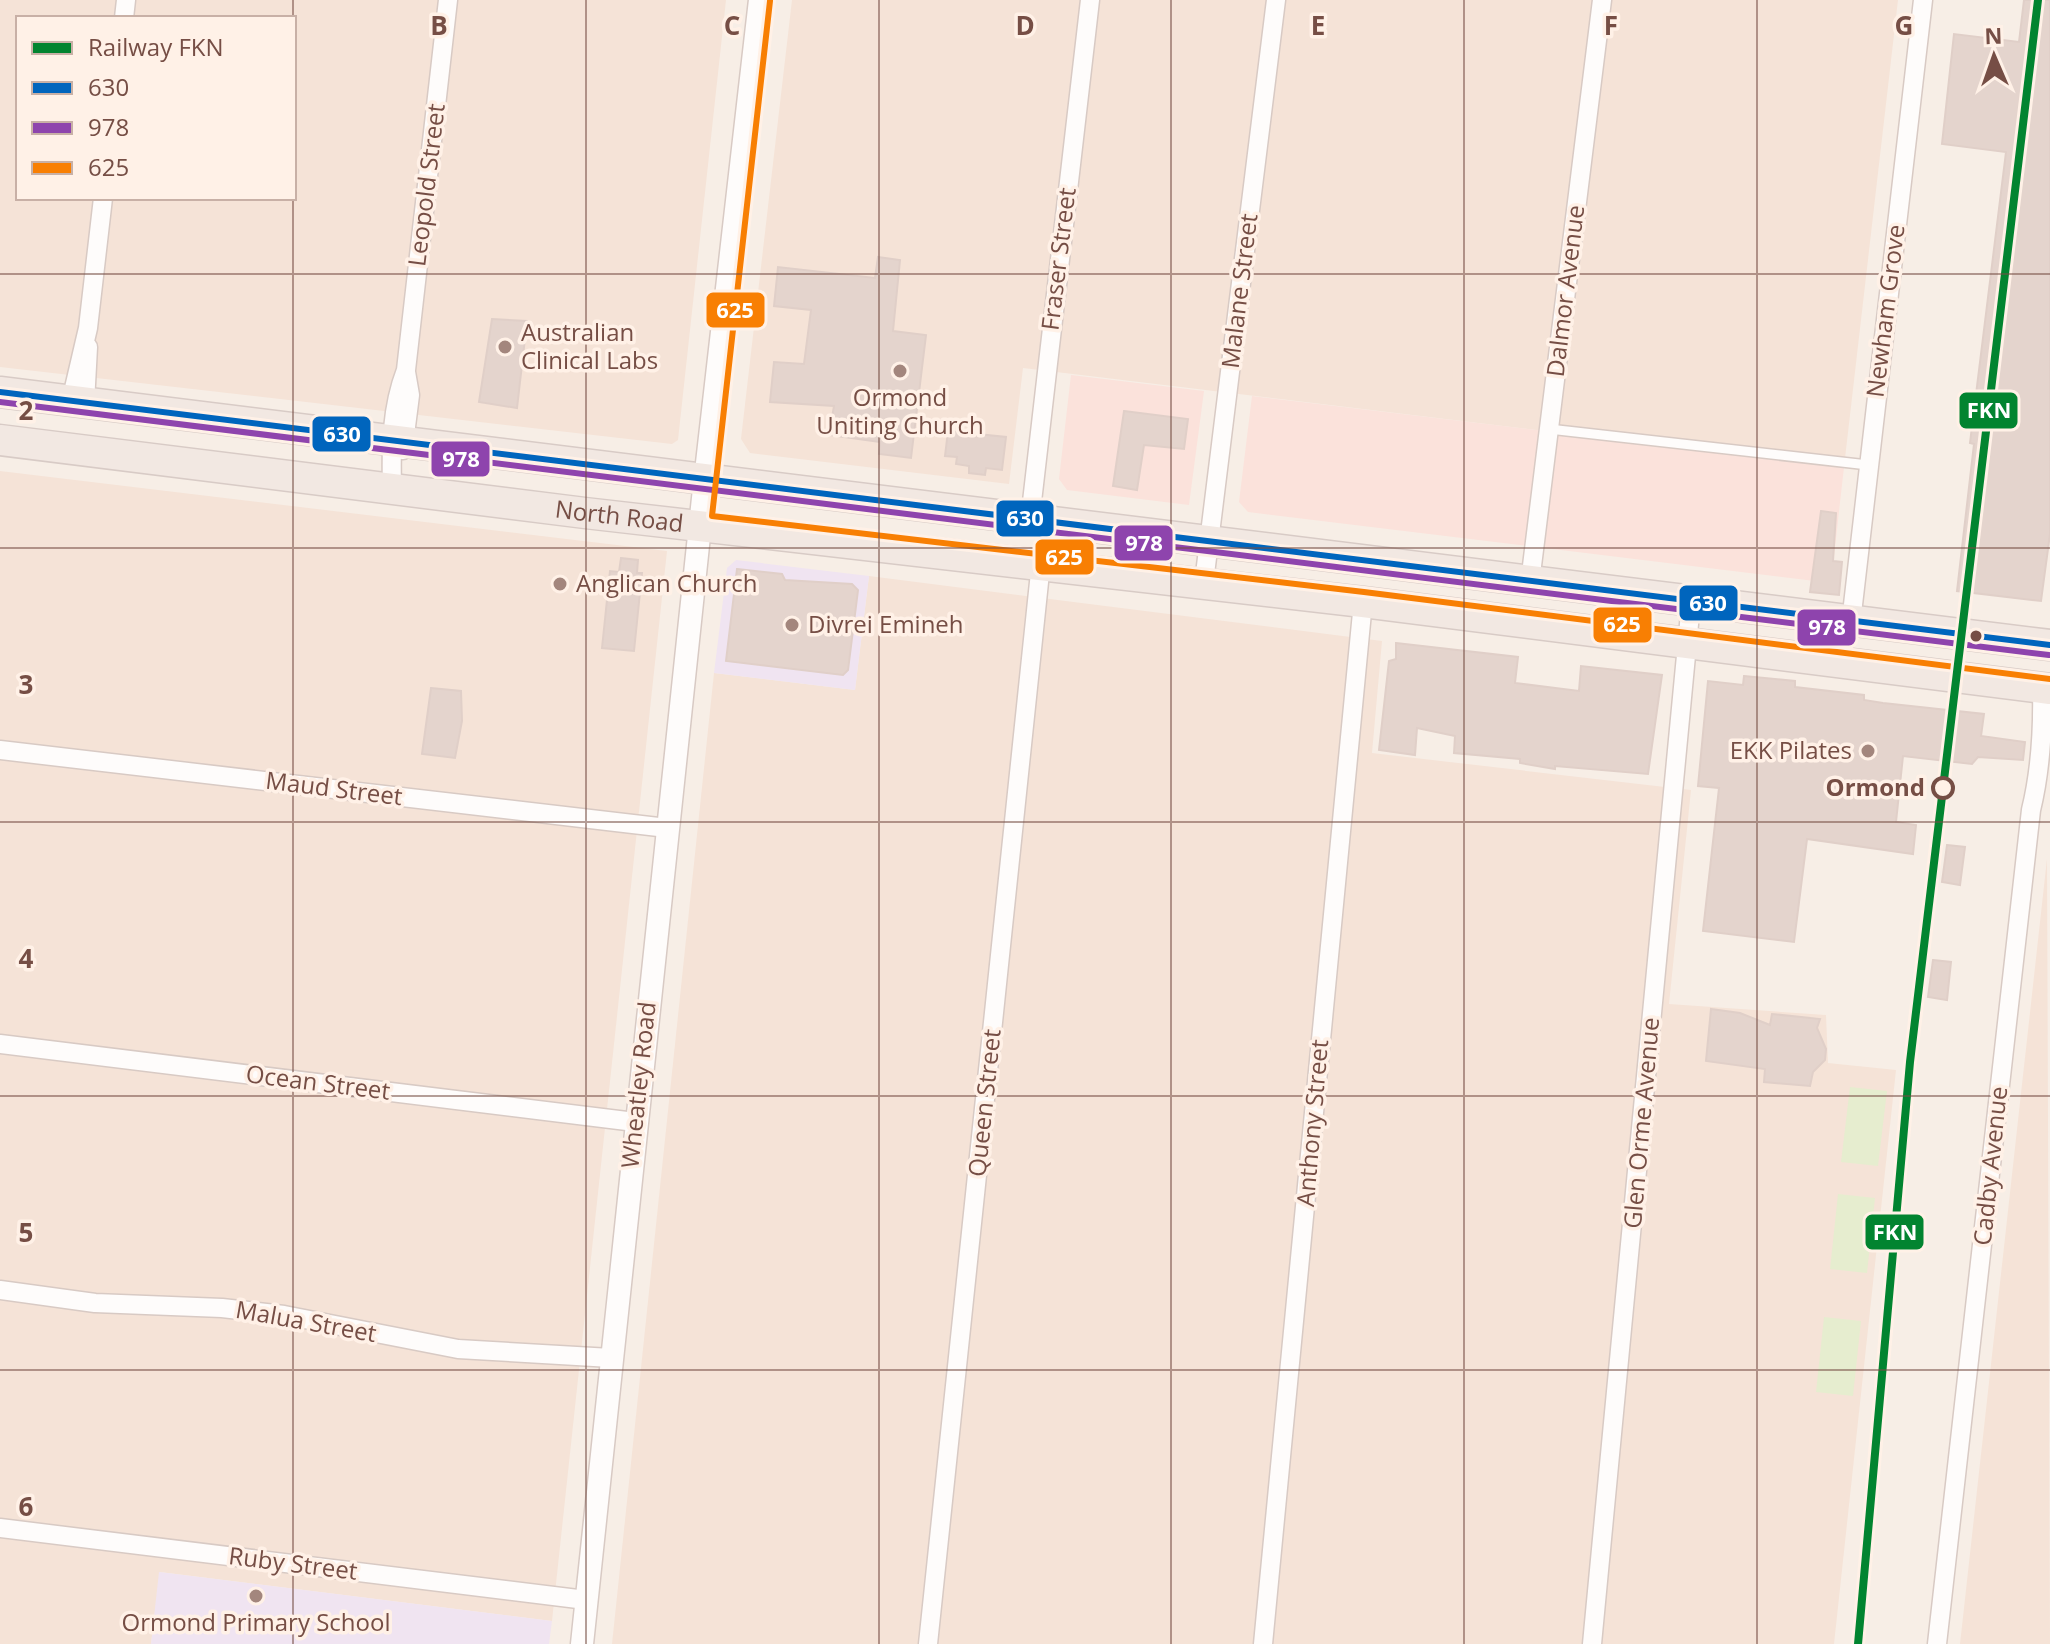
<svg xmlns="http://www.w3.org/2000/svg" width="2050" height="1644" viewBox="0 0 2050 1644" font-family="'Open Sans',sans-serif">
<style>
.residential{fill:#f5e3d7;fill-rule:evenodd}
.commercial{fill:#fbe2db}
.education{fill:#f0e4f1}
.green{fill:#e6edcf}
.building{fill:#e4d4cd;stroke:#e0cfc8;stroke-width:2}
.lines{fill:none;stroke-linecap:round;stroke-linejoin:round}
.service-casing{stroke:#d8cac4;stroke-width:12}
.minor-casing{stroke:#d8cac4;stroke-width:21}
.tertiary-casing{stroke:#d8cac4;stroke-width:25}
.trunk-casing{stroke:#d8cbc6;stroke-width:33}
.service{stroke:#fefcfb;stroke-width:9}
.minor{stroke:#fefcfb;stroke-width:18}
.tertiary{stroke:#fefcfb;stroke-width:22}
.trunk{stroke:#f2e8e2;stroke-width:30}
.bus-1-casing{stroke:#fff1e7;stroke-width:12}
.bus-2-casing{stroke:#fff1e7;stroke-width:12}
.bus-3-casing{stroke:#fff1e7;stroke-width:12}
.bus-1{stroke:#0065bd;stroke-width:6}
.bus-2{stroke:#8e44ad;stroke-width:6}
.bus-3{stroke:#f87f03;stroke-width:6}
.rail-1-casing{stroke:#fff1e7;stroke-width:14}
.rail-1{stroke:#028430;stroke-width:8}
.grid{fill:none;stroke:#764e45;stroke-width:2;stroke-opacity:0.55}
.poi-dot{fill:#a3867d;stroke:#fff1e7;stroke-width:3}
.bus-dot{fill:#764e45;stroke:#fff1e7;stroke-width:3}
.stop-dot{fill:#fff1e7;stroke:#764e45;stroke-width:4}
.labels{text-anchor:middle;stroke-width:7;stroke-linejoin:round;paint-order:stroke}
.street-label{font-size:24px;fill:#764e45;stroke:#fff1e7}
.poi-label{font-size:24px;fill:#764e45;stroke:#fff1e7;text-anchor:start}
.stop-label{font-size:24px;font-weight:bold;fill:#764e45;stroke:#fff1e7;text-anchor:end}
.grid-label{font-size:26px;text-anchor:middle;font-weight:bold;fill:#764e45;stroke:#fff1e7;stroke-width:7;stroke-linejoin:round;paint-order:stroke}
.line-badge{stroke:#fff1e7;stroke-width:3}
.badge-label{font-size:22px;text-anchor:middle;font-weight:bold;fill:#fff}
</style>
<rect width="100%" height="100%" fill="#f7eee6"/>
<path class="residential" d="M0 0H726L678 440 672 444 0 367ZM18 18H294V198H18Z
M792 0H1898L1844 467 1023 368 1009 484 750 453 741 439Z
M0 471 667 551 552 1621 160 1572 151 1644H0Z
M869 576 1382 641 1372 753 1691 790 1669 1004 1826 1015 1828 1063 1896 1070 1834 1644H612L714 673 855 690Z
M2047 859 2050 1644H1960Z"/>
<path class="commercial" d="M1071 375 1204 391 1189 505 1067 490 1059 479Z
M1252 396 1844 467 1831 583 1248 512 1239 502Z"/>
<path class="education" d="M736 560 869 576 855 690 714 673 727 568Z
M159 1572 552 1621 549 1644H151Z"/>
<path class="green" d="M1850 1087 1887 1091 1878 1166 1841 1162Z
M1838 1194 1875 1198 1867 1273 1830 1269Z
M1824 1317 1861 1321 1853 1396 1816 1392Z"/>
<path class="building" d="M2024 0H2050V534L2041 601 1957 591 1974 444 1970 443 2006 152 1942 144 1954 34 2019 42Z
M878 257 900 260 893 331 926 335 911 458 879 454 880 442 829 435 834 406 770 402 774 362 804 364 811 310 774 306 778 267 875 278Z
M492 319 527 321 517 408 479 402Z
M1124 411 1188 419 1184 449 1144 445 1137 490 1113 486Z
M948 431 1006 437 1002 470 986 468 985 475 969 473V466L956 464 957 457 945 456Z
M1821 511 1836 513 1833 561 1842 562 1839 595 1810 592Z
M621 558 638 560 637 573H642L634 651 602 648 610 571 619 572Z
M737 569 782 574 785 580 852 584 858 590 848 670 843 675 726 661Z
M1396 643 1518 657 1515 683 1579 691 1581 666 1662 675 1648 774 1555 766V769L1520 763V759L1454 753 1455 736 1417 728 1415 755 1379 750 1389 661 1396 659Z
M1744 676 1795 681V687L1864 695V700L1883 703 1984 714 1981 736 2025 742 2023 760 1978 757 1972 764 1903 756 1896 822 1916 825 1913 854 1807 839 1794 942 1703 931 1719 788 1698 786 1708 681 1743 685Z
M431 688 461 691 462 721 455 758 422 754Z
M1947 845 1965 847 1960 885 1942 882Z
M1933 960 1951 962 1947 1000 1928 997Z
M1711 1009 1740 1013 1770 1025 1772 1014 1820 1019 1817 1028 1826 1049 1825 1060 1813 1072 1810 1086 1764 1082 1765 1069 1706 1061Z"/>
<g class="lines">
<defs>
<path id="service" d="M1549 429 1868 465"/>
<path id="minor" d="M124 18 126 0
M71 401 88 328 103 198
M85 403 88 347
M403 450 410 395 406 372
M392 489C391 448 391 409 406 370L448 0
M1030 519 1090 0
M1204 582 1276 0
M1530 582 1602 0
M1851 622 1923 0
M0 750 667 828
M0 1044 635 1122
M0 1290 95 1303 222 1308 284 1315 458 1349 611 1358
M0 1528 586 1600
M928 1644 1041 563
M1263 1644 1363 602
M1592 1644 1691 603
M1937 1644 2031 810C2041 769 2043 730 2042 688"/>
<path id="tertiary" d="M582 1644 703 498 760 0"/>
<g id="trunk">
<path d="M0 392 2050 645"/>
<path id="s1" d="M0 440 585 513 1363 602 2050 689"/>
</g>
</defs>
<use href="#service" class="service-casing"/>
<use href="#minor" class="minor-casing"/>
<use href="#tertiary" class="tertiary-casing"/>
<use href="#trunk" class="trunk-casing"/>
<use href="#service" class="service"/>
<use href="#minor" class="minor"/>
<use href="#tertiary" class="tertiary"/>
<use href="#trunk" class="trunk"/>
<defs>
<path id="bus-1" d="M0 392 2050 645"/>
<path id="bus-2" d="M0 402 2049 655"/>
<path id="bus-3" d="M770 1 712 516 1364 592 2050 679"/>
</defs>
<use href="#bus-1" class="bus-1-casing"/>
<use href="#bus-2" class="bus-2-casing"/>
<use href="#bus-3" class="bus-3-casing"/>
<use href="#bus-1" class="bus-1"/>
<use href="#bus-2" class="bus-2"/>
<use href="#bus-3" class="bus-3"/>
<defs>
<path id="rail-1" d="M1858 1644 1910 1062 2038 0"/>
</defs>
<use href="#rail-1" class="rail-1-casing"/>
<use href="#rail-1" class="rail-1"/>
</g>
<path class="grid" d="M293 0V18M586 0V1644M879 0V1644M1171 0V1644M1464 0V1644M1757 0V1644M293 198V1644M0 274H2050M0 548H2050M0 822H2050M0 1096H2050M0 1370H2050"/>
<g class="poi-dot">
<circle cx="505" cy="347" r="8"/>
<circle cx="900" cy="371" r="8"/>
<circle cx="560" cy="584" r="8"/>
<circle cx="792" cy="625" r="8"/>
<circle cx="1868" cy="751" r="8"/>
<circle cx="256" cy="1596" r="8"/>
</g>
<circle class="bus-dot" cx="1976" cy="636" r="7"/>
<circle class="stop-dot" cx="1943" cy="788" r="10"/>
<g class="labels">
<g class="street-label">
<text transform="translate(427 185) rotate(-83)" y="8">Leopold Street</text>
<text transform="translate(1059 259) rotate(-83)" y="8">Fraser Street</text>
<text transform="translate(1240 291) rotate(-83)" y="8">Malane Street</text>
<text transform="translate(1566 291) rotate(-83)" y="8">Dalmor Avenue</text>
<text transform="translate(1886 311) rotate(-83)" y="8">Newham Grove</text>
<text dy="8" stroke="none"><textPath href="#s1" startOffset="624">North Road</textPath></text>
<text transform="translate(334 789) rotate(7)" y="8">Maud Street</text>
<text transform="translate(318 1083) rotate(7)" y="8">Ocean Street</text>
<text transform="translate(639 1085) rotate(-84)" y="8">Wheatley Road</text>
<text transform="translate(985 1103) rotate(-84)" y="8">Queen Street</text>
<text transform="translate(1313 1123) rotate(-85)" y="8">Anthony Street</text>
<text transform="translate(1642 1123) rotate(-85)" y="8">Glen Orme Avenue</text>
<text transform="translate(1991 1166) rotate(-84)" y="8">Cadby Avenue</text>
<text transform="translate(306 1322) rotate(10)" y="8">Malua Street</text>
<text transform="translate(293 1564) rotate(7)" y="8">Ruby Street</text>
</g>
<g class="poi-label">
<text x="521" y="341">Australian<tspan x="521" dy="28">Clinical Labs</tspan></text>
<text x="900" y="406" text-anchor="middle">Ormond<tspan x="900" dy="28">Uniting Church</tspan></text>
<text x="576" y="592">Anglican Church</text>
<text x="808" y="633">Divrei Emineh</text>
<text x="1852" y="759" text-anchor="end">EKK Pilates</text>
<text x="256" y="1631" text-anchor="middle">Ormond Primary School</text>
</g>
<g class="stop-label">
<text x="1925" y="796">Ormond</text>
</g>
</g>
<g class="grid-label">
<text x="439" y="35">B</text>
<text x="732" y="35">C</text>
<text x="1025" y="35">D</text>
<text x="1318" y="35">E</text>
<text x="1611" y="35">F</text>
<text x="1904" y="35">G</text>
<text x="26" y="420">2</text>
<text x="26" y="694">3</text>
<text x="26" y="968">4</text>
<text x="26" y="1242">5</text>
<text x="26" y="1516">6</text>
</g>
<g class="line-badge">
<rect x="705" y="291" width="61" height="38" rx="8" fill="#f87f03"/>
<rect x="1958" y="391" width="61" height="39" rx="8" fill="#028430"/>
<rect x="311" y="415" width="61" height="38" rx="8" fill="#0065bd"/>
<rect x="430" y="440" width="61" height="38" rx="8" fill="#8e44ad"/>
<rect x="995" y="499" width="60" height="39" rx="8" fill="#0065bd"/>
<rect x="1113" y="524" width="61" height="38" rx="8" fill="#8e44ad"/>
<rect x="1034" y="538" width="61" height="38" rx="8" fill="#f87f03"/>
<rect x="1678" y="584" width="61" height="38" rx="8" fill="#0065bd"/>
<rect x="1592" y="606" width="61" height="38" rx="8" fill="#f87f03"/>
<rect x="1796" y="608" width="61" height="39" rx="8" fill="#8e44ad"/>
<rect x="1864" y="1213" width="61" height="38" rx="8" fill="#028430"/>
</g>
<g class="badge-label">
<text x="735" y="318">625</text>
<text x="1989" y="418">FKN</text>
<text x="342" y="442">630</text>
<text x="461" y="467">978</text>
<text x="1025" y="526">630</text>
<text x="1144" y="551">978</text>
<text x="1064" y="565">625</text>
<text x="1708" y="611">630</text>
<text x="1622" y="632">625</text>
<text x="1827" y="635">978</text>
<text x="1895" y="1240">FKN</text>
</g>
<rect x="16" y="16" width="280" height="184" fill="#fff1e7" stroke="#c8b0a6" stroke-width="2"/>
<rect x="32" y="42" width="40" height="12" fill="#028430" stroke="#c8b0a6" stroke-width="2"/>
<text x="88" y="56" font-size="24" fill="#764e45">Railway FKN</text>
<rect x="32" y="82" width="40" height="12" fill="#0065bd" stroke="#c8b0a6" stroke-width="2"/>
<text x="88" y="96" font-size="24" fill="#764e45">630</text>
<rect x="32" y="122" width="40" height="12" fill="#8e44ad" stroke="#c8b0a6" stroke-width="2"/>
<text x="88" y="136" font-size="24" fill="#764e45">978</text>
<rect x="32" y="162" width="40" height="12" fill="#f87f03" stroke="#c8b0a6" stroke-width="2"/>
<text x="88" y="176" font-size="24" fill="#764e45">625</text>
<g transform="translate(1994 56) rotate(358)" stroke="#fff1e7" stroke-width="6" paint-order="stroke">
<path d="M0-6L14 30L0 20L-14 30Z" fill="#764e45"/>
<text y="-12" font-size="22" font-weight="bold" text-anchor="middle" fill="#764e45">N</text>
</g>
</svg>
